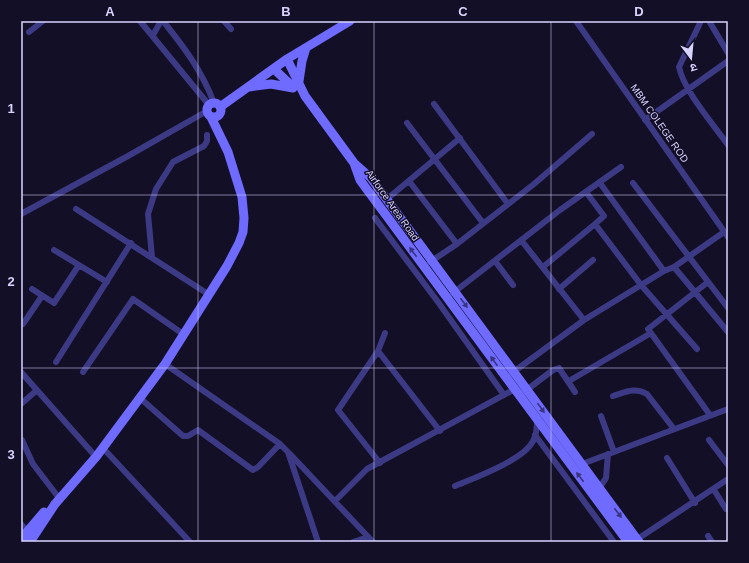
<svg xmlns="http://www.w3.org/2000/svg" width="749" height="563" viewBox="0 0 749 563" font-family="Helvetica,'Noto Sans Devanagari',sans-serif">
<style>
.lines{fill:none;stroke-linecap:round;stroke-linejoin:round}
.street{stroke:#3d3a85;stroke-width:6}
.secondary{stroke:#6f6bff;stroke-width:9}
.oneway{fill:#38347d}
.grid{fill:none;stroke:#d9d4ff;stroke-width:1;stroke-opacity:0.55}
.labels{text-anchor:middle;stroke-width:3;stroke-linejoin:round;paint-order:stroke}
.street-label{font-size:10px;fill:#d9d4ff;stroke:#130f26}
.neatline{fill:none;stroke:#d9d4ff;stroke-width:1.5}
.grid-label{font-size:13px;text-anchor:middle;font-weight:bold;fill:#d9d4ff}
</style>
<rect width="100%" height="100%" fill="#130f26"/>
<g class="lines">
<path class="street" d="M140 21 209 105
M163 21C184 47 202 71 214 103
M224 21 231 29
M576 21 728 237
M701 21 679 67C684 91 713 124 728 145
M709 21 728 53
M29 32 43 21
M153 35 161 21
M434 104 508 204
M645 120 728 61
M407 123 483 223
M409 181 457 244
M600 183 664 271
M633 183 728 308
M586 192 604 216 595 224
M387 199 460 138
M76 209 208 294
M21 214 128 156 207 111
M375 218 438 302 504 395
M521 240 584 320
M54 250 107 282
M152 257 148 214 156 189 173 162 204 146 207 141V135
M495 261 513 285
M430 262 457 244 534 184 592 134
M543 267 595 224 641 285 697 349
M674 267 728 332
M708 282 648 329 710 415
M32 289 54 303 79 265
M559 289 593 260
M453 293 560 210 621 167
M23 324 42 296
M378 351 440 431
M56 362 131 243
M165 364 280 444 288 452 318 542
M21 372 96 457
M83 372 133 299 183 334
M512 373 584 320 664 271 674 267 724 232
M569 381 651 333
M524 392 553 370 559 368 575 392
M613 396C626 392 635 387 647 394L674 429
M140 398 183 436H188L198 430 253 470 258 467 280 444
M21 404 37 390
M601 416 614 452
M535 435 614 542
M22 440 33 464 59 498
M709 440 728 465
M103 448 190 542
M290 454 373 542
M667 458 695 503
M380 463 338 410 378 351 385 333
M582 464 728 409
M455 486C474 478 524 460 533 441 537 435 537 427 537 420
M598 490 606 478 608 454
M714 490 726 509
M335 501 367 469 515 389
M21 524 27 531
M708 536 712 542
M353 542 368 537
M633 542 728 479"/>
<path class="secondary" d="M287 59 305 96 354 163 360 180 628 542
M274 69 293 87
M299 81 302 61 306 48
M249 87 271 84 293 88
M207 110a7 7 0 1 1 14 0a7 7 0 1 1-14 0Z
M220 107 287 59 350 21
M354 163 371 178 639 542
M21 539 44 512
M30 542 55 504 96 457 165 364 227 266 239 243 243 232 244 218 242 197 228 152 211 117"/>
</g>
<defs><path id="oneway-solid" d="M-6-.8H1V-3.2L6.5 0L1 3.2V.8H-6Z"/></defs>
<g class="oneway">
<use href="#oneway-solid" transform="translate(413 252) rotate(-127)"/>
<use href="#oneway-solid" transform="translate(464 303) rotate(54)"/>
<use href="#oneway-solid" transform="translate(494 361) rotate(-126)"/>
<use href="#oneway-solid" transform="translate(541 408) rotate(54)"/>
<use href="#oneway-solid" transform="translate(580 477) rotate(-127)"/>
<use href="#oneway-solid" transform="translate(618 513) rotate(53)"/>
</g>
<path class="grid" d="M198 21V542M374 21V542M551 21V542M21 195H728M21 368H728"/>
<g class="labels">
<g class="street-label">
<text transform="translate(660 123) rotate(55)" y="4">MBM COLEGE ROD</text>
<text transform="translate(393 205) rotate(55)" y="4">Airforce Area Road</text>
</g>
</g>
<rect width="749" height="563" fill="none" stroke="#130f26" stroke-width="44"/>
<g transform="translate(691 58) rotate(164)" stroke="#130f26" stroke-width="3" paint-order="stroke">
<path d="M0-3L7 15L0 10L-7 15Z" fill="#d9d4ff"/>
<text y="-6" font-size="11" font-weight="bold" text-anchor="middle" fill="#d9d4ff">उ</text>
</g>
<rect x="22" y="22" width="705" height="519" class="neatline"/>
<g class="grid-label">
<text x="110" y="16">A</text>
<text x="286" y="16">B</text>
<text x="463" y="16">C</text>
<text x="639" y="16">D</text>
<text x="11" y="113">1</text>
<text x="11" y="286">2</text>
<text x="11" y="459">3</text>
</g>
</svg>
